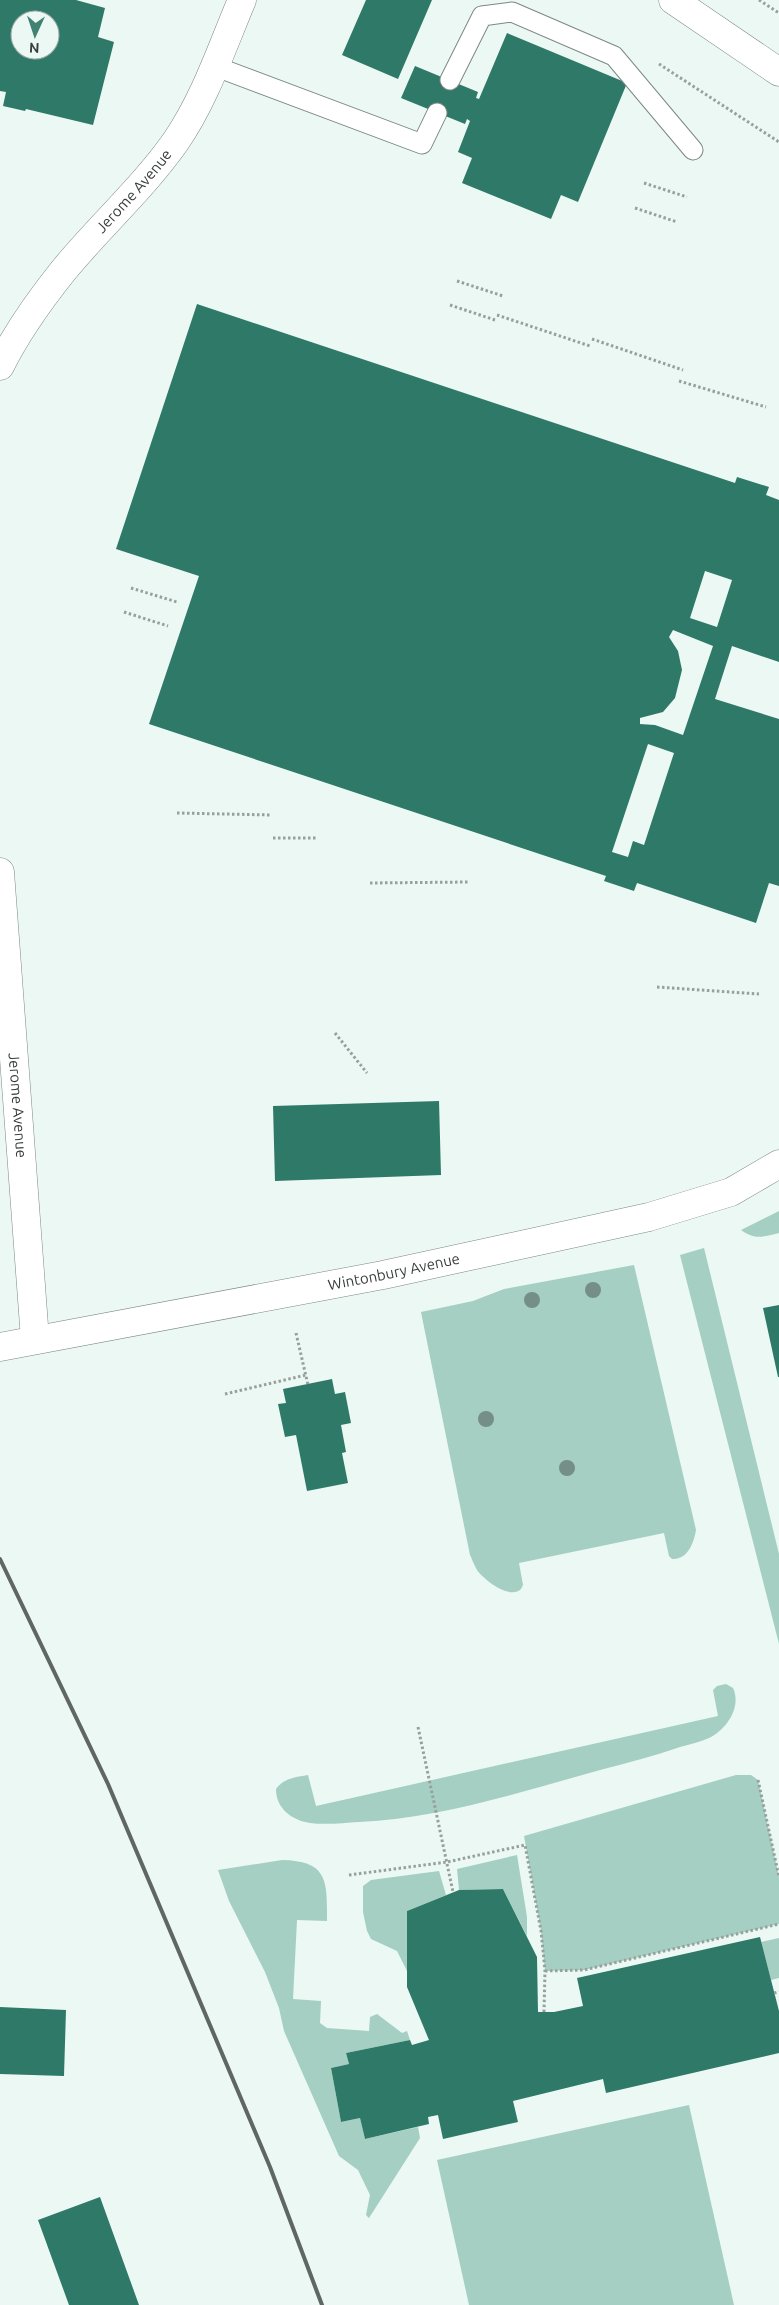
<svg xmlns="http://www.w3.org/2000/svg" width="779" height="2305" viewBox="0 0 779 2305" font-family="Ubuntu,sans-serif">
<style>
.green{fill:#a4cfc2}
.building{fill:#2f7968;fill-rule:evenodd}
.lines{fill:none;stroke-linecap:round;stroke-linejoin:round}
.service-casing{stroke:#7d8885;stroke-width:21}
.tertiary-casing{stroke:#7d8885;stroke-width:29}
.secondary-casing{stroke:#7d8885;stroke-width:29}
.path{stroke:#97a09d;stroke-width:3;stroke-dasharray:2.5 2.5;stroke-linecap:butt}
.service{stroke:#fff;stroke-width:19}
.tertiary{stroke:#fff;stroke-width:28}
.secondary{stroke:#fff;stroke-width:28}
.rail{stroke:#606664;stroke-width:4}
.tree{fill:#758e88}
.labels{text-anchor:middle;stroke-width:5;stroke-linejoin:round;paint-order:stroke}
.street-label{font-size:15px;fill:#383d3b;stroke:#ebf8f4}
</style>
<rect width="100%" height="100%" fill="#ebf8f4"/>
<path class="green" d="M779 1211V1233C763 1237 755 1240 741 1230Z
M704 1248 779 1554V1644L680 1255Z
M634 1265 696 1530C694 1542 688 1560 672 1559L669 1556 664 1533 519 1563 523 1585 521 1589C510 1600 484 1580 477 1570 474 1565 472 1559 470 1555L421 1312 473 1301 504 1289Z
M726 1684 733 1688C742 1707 726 1730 709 1738 700 1742 690 1744 680 1747 654 1756 627 1763 600 1770 521 1792 441 1818 359 1822 343 1823 326 1825 310 1823 291 1820 276 1808 276 1789 284 1778 296 1777 308 1775L316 1806 718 1716 713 1690 717 1686Z
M736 1775H751L758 1780 779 1877V1924L584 1970 545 1971 541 1931 524 1836Z
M517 1855 527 1917V1936L503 1889 459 1890 457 1869Z
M282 1860C329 1861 327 1882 327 1921L297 1920 293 1999 321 2001 320 2023 327 2028 369 2031 370 2017 377 2014 402 2033 407 2031 410 2040 346 2053 349 2064 331 2068 341 2122 360 2118 365 2139 418 2127 420 2138 369 2218 366 2215 370 2195 358 2170 339 2156 284 2031 279 2008 265 1972 229 1901 218 1870Z
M439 1871 446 1895 407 1911V1971L397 1951 371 1939 367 1931 363 1912V1886L371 1880Z
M779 1938V1978L771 1980 761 1942Z
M689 2105 734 2305H469L437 2160Z"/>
<path class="building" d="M0 0H76L105 8 98 37 114 42 93 125 26 109 25 111 3 106 6 92 0 91ZM20 20H50V50H20Z
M366 0H432L398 79 342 55Z
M507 33 627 83 578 202 561 195 551 219 462 183 472 158 458 152 470 121 467 119 465 124 401 98 415 66 478 92 476 98 479 99Z
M197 304 735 483 737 477 769 487 766 495 779 500V662L732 646 715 699 779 719V886L769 883 756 923 637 883 634 891 604 881 606 876 149 724 199 576 116 549ZM705 571 732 580 717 627 690 618ZM673 630 713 646 683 735 655 725 640 724V718L663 712 675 698 682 670 678 651 669 637ZM648 744 674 753 644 845 633 841 628 857 612 852Z
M439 1101 441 1175 275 1181 273 1106Z
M779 1305V1377H778L763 1308Z
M332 1379 335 1394 345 1392 351 1423 341 1425 346 1452 342 1453 348 1483 307 1491 296 1435 285 1437 278 1404 286 1403 283 1389Z
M503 1889 537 1957 538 2012H554L583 2006 577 1978 760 1937 779 2011V2053L606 2093 603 2079 513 2101 518 2122 443 2139 438 2115 428 2117 429 2124 365 2139 360 2118 341 2122 331 2068 349 2064 346 2053 410 2040 412 2045 429 2040 407 1987V1911L459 1890Z
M0 2007 66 2010 64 2076 0 2074Z
M100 2197 139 2305H69L38 2220Z"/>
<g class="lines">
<defs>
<path id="service" d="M214 66 422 144 437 113
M450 80 482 16 512 12 614 56 693 150"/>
<g id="tertiary">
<path id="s1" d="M0 366C17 332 39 301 63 271 99 227 143 188 176 141 205 99 222 47 242 0"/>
<path id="s2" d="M0 872 35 1339"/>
<path id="s3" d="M0 1347 383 1275 649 1217 731 1192 779 1164"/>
</g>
<path id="secondary" d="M673 0 779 72"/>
</defs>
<use href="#service" class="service-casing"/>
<use href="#tertiary" class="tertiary-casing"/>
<use href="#secondary" class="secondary-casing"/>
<path class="path" d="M759 0 779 13
M659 64 779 142
M644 183 687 197
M635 208 677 222
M457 281 503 296
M450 305 495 320
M497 315 590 346
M592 339 683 370
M679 381 766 407
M131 588 177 602
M124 612 168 626
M177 813 272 815
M273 838H317
M370 883 469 882
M657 987 759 994
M335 1033 367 1073
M296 1333 308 1385
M225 1394 306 1375
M418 1727 453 1892
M758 1780 779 1877
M349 1875 447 1862 525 1845 541 1931 545 1971 544 2012
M545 1971 584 1970 779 1924
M774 1993 779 1992"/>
<use href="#service" class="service"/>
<use href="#tertiary" class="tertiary"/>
<use href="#secondary" class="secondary"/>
<path class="rail" d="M0 1559 108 1784 270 2167 322 2305"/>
</g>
<g class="tree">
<circle cx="593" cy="1290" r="8"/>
<circle cx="532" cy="1300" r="8"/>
<circle cx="486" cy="1419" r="8"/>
<circle cx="567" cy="1468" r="8"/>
</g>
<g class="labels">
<g class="street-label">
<text dy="5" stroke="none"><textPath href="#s1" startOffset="221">Jerome Avenue</textPath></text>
<text dy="5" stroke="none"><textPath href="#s2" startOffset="234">Jerome Avenue</textPath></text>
<text dy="5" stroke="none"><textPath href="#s3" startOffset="401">Wintonbury Avenue</textPath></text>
</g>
</g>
<g transform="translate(35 35) rotate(183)"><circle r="24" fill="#ebf8f4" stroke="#a3adaa"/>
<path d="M0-4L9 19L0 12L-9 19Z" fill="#418272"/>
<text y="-8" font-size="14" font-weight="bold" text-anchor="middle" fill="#383d3b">N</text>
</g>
</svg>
